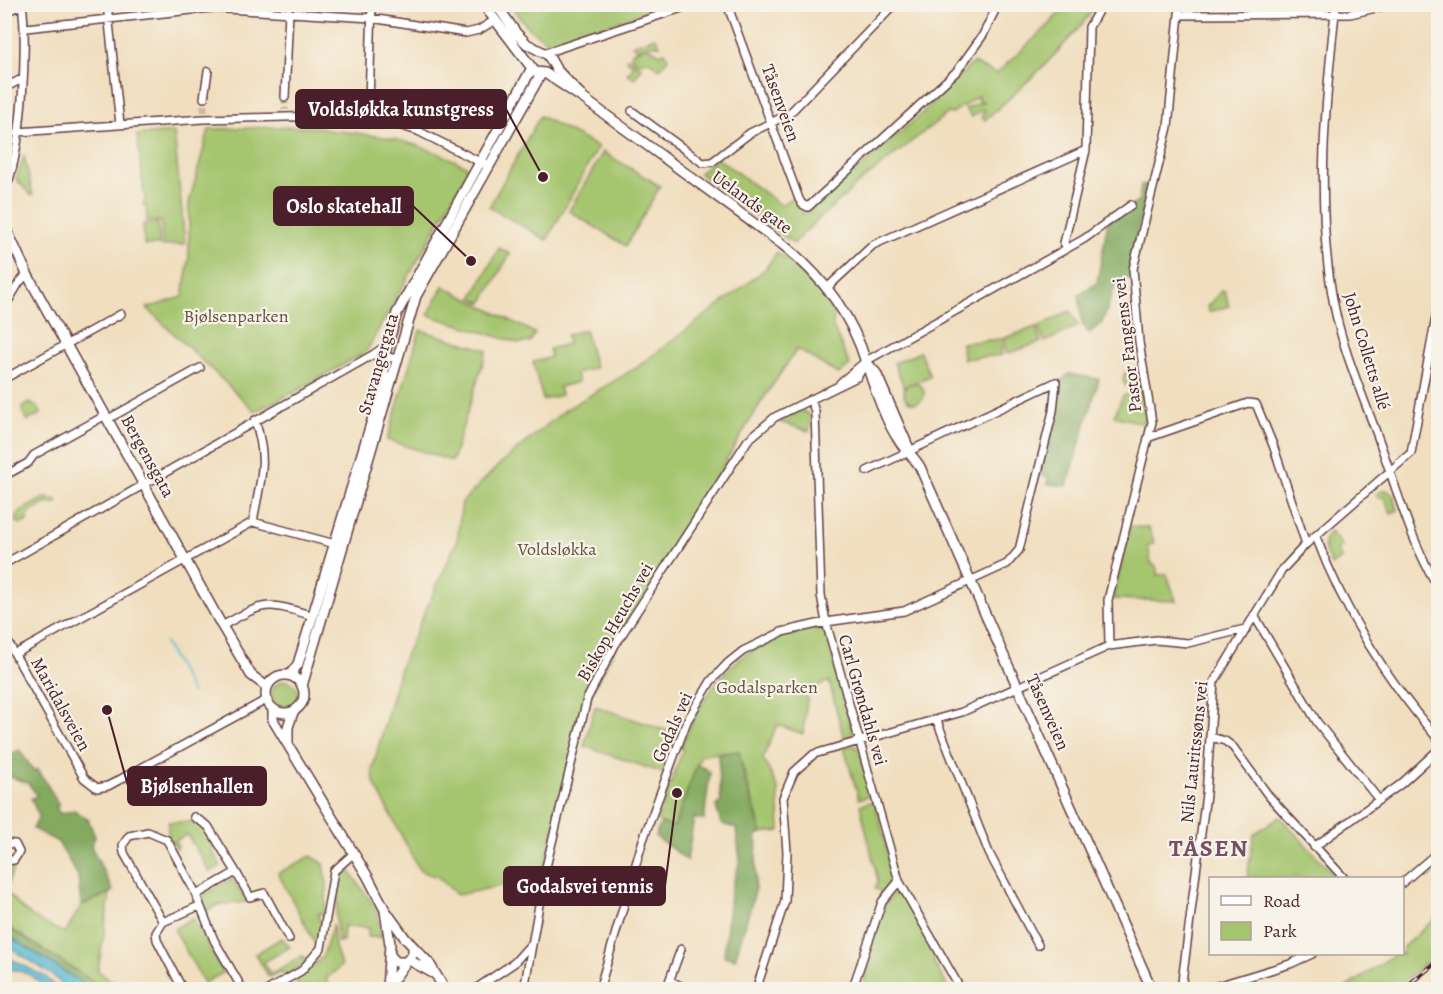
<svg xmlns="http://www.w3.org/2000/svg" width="1443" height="994" viewBox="0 0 1443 994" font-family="Alegreya,serif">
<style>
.green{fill:#a5c56e;stroke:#78724c;stroke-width:1.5}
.forest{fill:#84aa61;stroke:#676446;stroke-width:1.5}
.water{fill:#53b9d1;stroke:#4e6c7e;stroke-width:1.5}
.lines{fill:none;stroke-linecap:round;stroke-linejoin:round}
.stream{stroke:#53b9d1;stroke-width:2}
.street-tunnel{stroke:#cfb8a1;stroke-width:7;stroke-dasharray:7 3.5;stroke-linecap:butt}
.street-casing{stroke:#633c41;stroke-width:10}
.secondary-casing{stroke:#633c41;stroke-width:12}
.street{stroke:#fff;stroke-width:7}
.secondary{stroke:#fff;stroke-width:9}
.rail-casing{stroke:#4a1f2b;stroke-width:4.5}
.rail{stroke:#f7f3e8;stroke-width:2;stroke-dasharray:7;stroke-linecap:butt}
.labels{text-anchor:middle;stroke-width:4.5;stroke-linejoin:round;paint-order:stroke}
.street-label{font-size:18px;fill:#4a1f2b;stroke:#f7f3e8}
.park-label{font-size:18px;fill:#65513f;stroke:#f7f3e8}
.district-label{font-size:24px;font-weight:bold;letter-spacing:1.5px;fill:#794f66;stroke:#f7f3e8}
.leader{fill:none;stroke:#4a1f2b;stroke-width:2}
.callout-dot{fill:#4a1f2b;stroke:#f7f3e8;stroke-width:2}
.callout{fill:#4a1f2b;stroke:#4a1f2b;stroke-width:2}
.callout-label{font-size:20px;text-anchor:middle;font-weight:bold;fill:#fff}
</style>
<rect width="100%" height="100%" fill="#f7f3e8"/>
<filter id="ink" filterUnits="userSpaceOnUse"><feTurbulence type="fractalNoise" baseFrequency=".0167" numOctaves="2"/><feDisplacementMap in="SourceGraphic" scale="12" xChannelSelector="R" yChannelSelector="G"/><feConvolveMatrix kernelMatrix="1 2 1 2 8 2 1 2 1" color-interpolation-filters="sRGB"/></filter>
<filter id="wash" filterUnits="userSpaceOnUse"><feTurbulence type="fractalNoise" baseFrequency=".008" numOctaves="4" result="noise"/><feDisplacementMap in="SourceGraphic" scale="24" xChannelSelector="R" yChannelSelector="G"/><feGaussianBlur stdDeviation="1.35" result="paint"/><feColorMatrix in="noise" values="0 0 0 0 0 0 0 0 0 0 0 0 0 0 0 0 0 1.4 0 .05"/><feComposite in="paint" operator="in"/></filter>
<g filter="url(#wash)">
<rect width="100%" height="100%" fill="#f0debe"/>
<path class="green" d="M509 5H667L551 44 530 29Z
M1065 5H1097C1064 49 1026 84 985 120L981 117 985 111 983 109 972 117 965 109 984 101H978V96L951 114 948 113 859 183 801 235 794 244 699 173 717 158 781 205 794 196 804 214 917 118 973 63 996 74 1050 24Z
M655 37 660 45H647L637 49 632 45Z
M648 47 660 54 665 52 668 58 660 69 649 61 639 63 631 56 632 52Z
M629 58 642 68 634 79 627 74 634 66 626 59Z
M540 116 598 147 547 240 489 207Z
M280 127H322L327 130C383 135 416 140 466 166L467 173 366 352 297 391 255 411 147 308 183 297 189 257V203L209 129Z
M174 132 185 244 163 246 161 221H147L146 205H143L145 200 137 135Z
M603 152 660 186 626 246 569 211Z
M24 156 33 195 32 196 16 179Z
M158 223 160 245H144L143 224Z
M499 248 510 254 482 303 472 298Z
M777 252 801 270 827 300 834 312 833 327 850 365 838 374 797 349 761 402 621 637 588 700 541 878 457 895 438 877 420 871 375 785 372 770 401 665 457 541 462 502 501 463 565 410 636 368 739 290 765 269Z
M443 286 535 333 530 342 518 343 428 315Z
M1221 291H1225L1229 306 1209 312 1207 307Z
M1070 311 1078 326 1045 342 1038 327Z
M1036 327 1041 342 1007 354 1002 339Z
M420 330 487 350 452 461 387 440Z
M585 330 595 368 576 373 578 382 559 387 561 395 543 400 533 362 551 357 549 349 568 344 566 335Z
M1000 339 1002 355 963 359 962 343Z
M920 352 930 376 904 387 894 363Z
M1123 379a9 9 0 1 1 18 0a9 9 0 1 1-18 0Z
M904 393a10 10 0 1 1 20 0a10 10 0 1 1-20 0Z
M1141 390 1146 424 1114 416 1123 396Z
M29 403 38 407 41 414 28 421 21 408Z
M800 410 809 414 811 420 809 431 779 422Z
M1384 489 1393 494 1398 510 1391 513 1384 497 1378 498 1376 495Z
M44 498 57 500V503L44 504 28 514 27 521 22 524 16 522 18 512Z
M1130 526 1149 528 1155 544 1148 545 1151 563 1156 566 1158 575 1167 574 1176 601 1113 599Z
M1330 532 1343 546 1337 550 1342 559 1331 565C1326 552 1319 542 1330 532Z
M818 627 825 630 853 733 844 739 829 681 808 691 803 734 777 725 763 758 778 789 780 831 762 833 738 751 701 755 674 828 657 821 683 749 680 748C712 677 738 642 818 627Z
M272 694a13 13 0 1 1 26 0a13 13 0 1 1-26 0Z
M595 706 676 734 663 773 584 746Z
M853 745 858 748 872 795 859 799 844 748Z
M875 801 893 873V882L881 897 879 890 875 889 878 881 860 805Z
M1280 817 1337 878H1247L1254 834Z
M168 822H202L216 846 211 849 221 866 210 872 187 834 175 841 178 847 176 849 168 835Z
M311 856 324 864 327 885 325 914 319 913 318 919 324 921 317 947 278 873Z
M14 866 6 890C21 912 41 923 65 933L81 906 110 893 98 971 122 989H105L94 983 5 925V868Z
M348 869 376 908 382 937H368V928L344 926 343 941 338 942 336 917 340 875Z
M231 879 247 902 217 905 205 912 202 905 203 895Z
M897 891 902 895 937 956 933 961 949 989 861 990 868 969 863 963 884 904Z
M1438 916V954L1394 989H1344L1395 954H1402L1403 947Z
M193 918 223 973 204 983 174 929Z
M333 924 335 946 341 966 326 979 330 989H309L306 985 300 989 295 982 323 956Z
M282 938 290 947 264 962 270 974 303 956 306 961 285 977 281 971 269 977 255 954Z"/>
<path class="forest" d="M1150 184 1137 232 1129 278 1116 283 1102 323 1089 333 1082 324 1079 295 1097 283 1108 221 1139 201 1141 185Z
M1069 374 1099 379 1067 486 1047 484 1048 477 1040 475 1056 412 1059 383Z
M19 750 34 771 38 769 59 805 56 807 60 814 74 810 88 819 95 837 91 846 113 891 81 906 78 876 58 842 33 829 39 816 31 799 37 795 28 783 5 775 9 768 5 759Z
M739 751 745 782 762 833 757 835 755 892 735 959 724 956 730 894 740 860 736 828 721 824 716 806 721 803 718 754Z
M697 764 710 772 704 820 694 818 687 860 655 836 661 823 674 827Z
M4 925 105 989H92L5 934Z"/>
<path class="water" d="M5 934 92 989H65L56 978 5 944Z
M5 956 46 977 57 989H47C36 977 22 969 5 969Z"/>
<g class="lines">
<path class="stream" d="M165 643 192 693"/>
</g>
</g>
<g filter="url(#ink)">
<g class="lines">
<path class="street-tunnel" d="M285 97V110
M204 112V98
M369 115V102"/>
<defs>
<path id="street" d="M107 4 120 124
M727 4 799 199 802 204 808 207 957 71 983 35 998 4
M1336 4C1325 102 1315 207 1334 305 1343 352 1364 398 1380 443 1398 493 1411 542 1438 587
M4 12 22 5
M1179 15 1350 14 1393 4
M26 28 210 8 371 18 466 33 479 30 495 20
M545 53 694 4
M4 88 22 79
M285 97 289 12
M204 98 208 71
M369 102 372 4
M632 111 703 163 712 162 750 133 789 114 895 4
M18 132 203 119 324 116 392 123 418 131 488 166
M4 172 14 161
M4 192C22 157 28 43 22 4
M1067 248 1064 243 1086 150 1089 27 1102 4
M828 287 873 245 1086 150
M4 308 19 283 27 274
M387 345 374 354 397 359
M4 379 121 314
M840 383 866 361 1084 239 1131 205
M811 399 815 412 821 595 826 622 899 881 961 990
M108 419 200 368
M1150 437 1248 403 1256 404 1273 445 1306 544
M867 471 1056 382
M4 476 28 463 34 455 106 415
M253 522C260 479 269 464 255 420
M1316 537C1345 613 1385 678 1438 739
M4 564 374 354
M1254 615 1317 722 1379 800
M222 626C265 602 265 601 313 616
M4 635 84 778 97 788 108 786 266 700
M1109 646 1108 600 1152 422 1139 342 1133 269 1168 127 1180 4
M15 654 253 522 335 544
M937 721 989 853 1038 945
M1211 737 1225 741 1233 747 1268 795 1344 878
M194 817 208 826 236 872
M4 843 15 844 19 852 14 860 4 861
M1314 847 1401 784 1438 750
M544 878 629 884
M1402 883 1438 852
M196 895 236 872 250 897 264 893 289 939
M199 906 163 922 124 853 123 845 129 836 148 832 167 840 194 890 214 940 243 990
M163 922 156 933 157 940 183 990
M670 981 690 990
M268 990 301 971 321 948 334 871 354 853
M474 990 514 963 530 945
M524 990 545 871 587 699 615 645 748 440 775 417 857 377 866 363
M599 990 643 840 687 721 711 681 728 663 743 651 782 632 826 622 904 611 1007 564 1019 550 1053 411 1056 382
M666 990 681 949
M756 990 785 901 787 852 783 798 794 772 814 754 962 712 1109 646 1156 640 1188 643 1245 629
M852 990 882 902 899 881
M1181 990 1206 794 1214 682 1282 570 1306 544 1411 453 1438 306
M1204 990 1290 964 1312 954"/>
<path id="secondary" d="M483 4 535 72 545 73 584 99 782 244C821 275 851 313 866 362 874 386 885 421 900 442 906 451 914 457 920 467L1152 990
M496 4 516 33 527 44 548 55 556 69 581 95
M4 224 27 274 222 626 251 675 267 687
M868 364 876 373 910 451
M266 694a19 19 0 1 1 38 0a19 19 0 1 1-38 0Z
M290 675 298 664 384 381V356L397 313 532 68
M302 686 416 296 541 74
M273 710V720L368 877 385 910 405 938 429 963 445 990
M288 742V727L293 712
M385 911 390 944 387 989
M389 954 396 962H406L413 954V947
M409 960 433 973
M388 987 406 962"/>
</defs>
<use href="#street" class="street-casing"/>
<use href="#secondary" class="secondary-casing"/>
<use href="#street" class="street"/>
<use href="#secondary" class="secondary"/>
<defs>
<path id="rail" d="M1402 990 1438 961"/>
</defs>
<use href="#rail" class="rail-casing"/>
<use href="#rail" class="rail"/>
</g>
</g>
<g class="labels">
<g class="street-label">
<text transform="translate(781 103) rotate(70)" y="6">Tåsenveien</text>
<text transform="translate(752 202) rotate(36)" y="6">Uelands gate</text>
<text transform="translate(1127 345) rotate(-97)" y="6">Pastor Fangens vei</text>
<text transform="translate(1367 351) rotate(73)" y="6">John Colletts allé</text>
<text transform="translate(378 364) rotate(-74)" y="6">Stavangergata</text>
<text transform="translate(148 456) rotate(61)" y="6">Bergensgata</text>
<text transform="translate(615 622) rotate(-60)" y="6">Biskop Heuchs vei</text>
<text transform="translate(863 700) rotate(74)" y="6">Carl Grøndahls vei</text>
<text transform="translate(61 704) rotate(61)" y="6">Maridalsveien</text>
<text transform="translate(1048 712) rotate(66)" y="6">Tåsenveien</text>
<text transform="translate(672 727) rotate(-66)" y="6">Godals vei</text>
<text transform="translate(1194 752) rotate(-84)" y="6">Nils Lauritssøns vei</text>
</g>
<g class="park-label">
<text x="236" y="322">Bjølsenparken</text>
<text x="557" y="555">Voldsløkka</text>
<text x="767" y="693">Godalsparken</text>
</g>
<g class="district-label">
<text x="1209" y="856">TÅSEN</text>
</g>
</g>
<path class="leader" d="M543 177L506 109M471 261L413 206M107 710L128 786M677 793L665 886"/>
<g class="callout-dot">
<circle cx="543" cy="177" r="6"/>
<circle cx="471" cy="261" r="6"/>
<circle cx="107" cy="710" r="6"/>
<circle cx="677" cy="793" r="6"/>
</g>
<g class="callout">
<rect x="296" y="90" width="210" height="38" rx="6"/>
<rect x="274" y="187" width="139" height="38" rx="6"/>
<rect x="128" y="767" width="138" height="38" rx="6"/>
<rect x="504" y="867" width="161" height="38" rx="6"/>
</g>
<g class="callout-label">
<text x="401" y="116">Voldsløkka kunstgress</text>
<text x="344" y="213">Oslo skatehall</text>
<text x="197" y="793">Bjølsenhallen</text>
<text x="585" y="893">Godalsvei tennis</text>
</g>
<rect width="1443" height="994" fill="none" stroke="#f7f3e8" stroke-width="24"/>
<rect x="1209" y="877" width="195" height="78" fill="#f7f3e8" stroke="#b29e9c" stroke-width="1.5"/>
<rect x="1221" y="896" width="30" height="9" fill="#ffffff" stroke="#b29e9c" stroke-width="1.5"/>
<text x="1263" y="907" font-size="18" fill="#4a1f2b">Road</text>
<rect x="1221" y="922" width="30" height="18" fill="#a5c56e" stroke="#b29e9c" stroke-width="1.5"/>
<text x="1263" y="937" font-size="18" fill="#4a1f2b">Park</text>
</svg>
